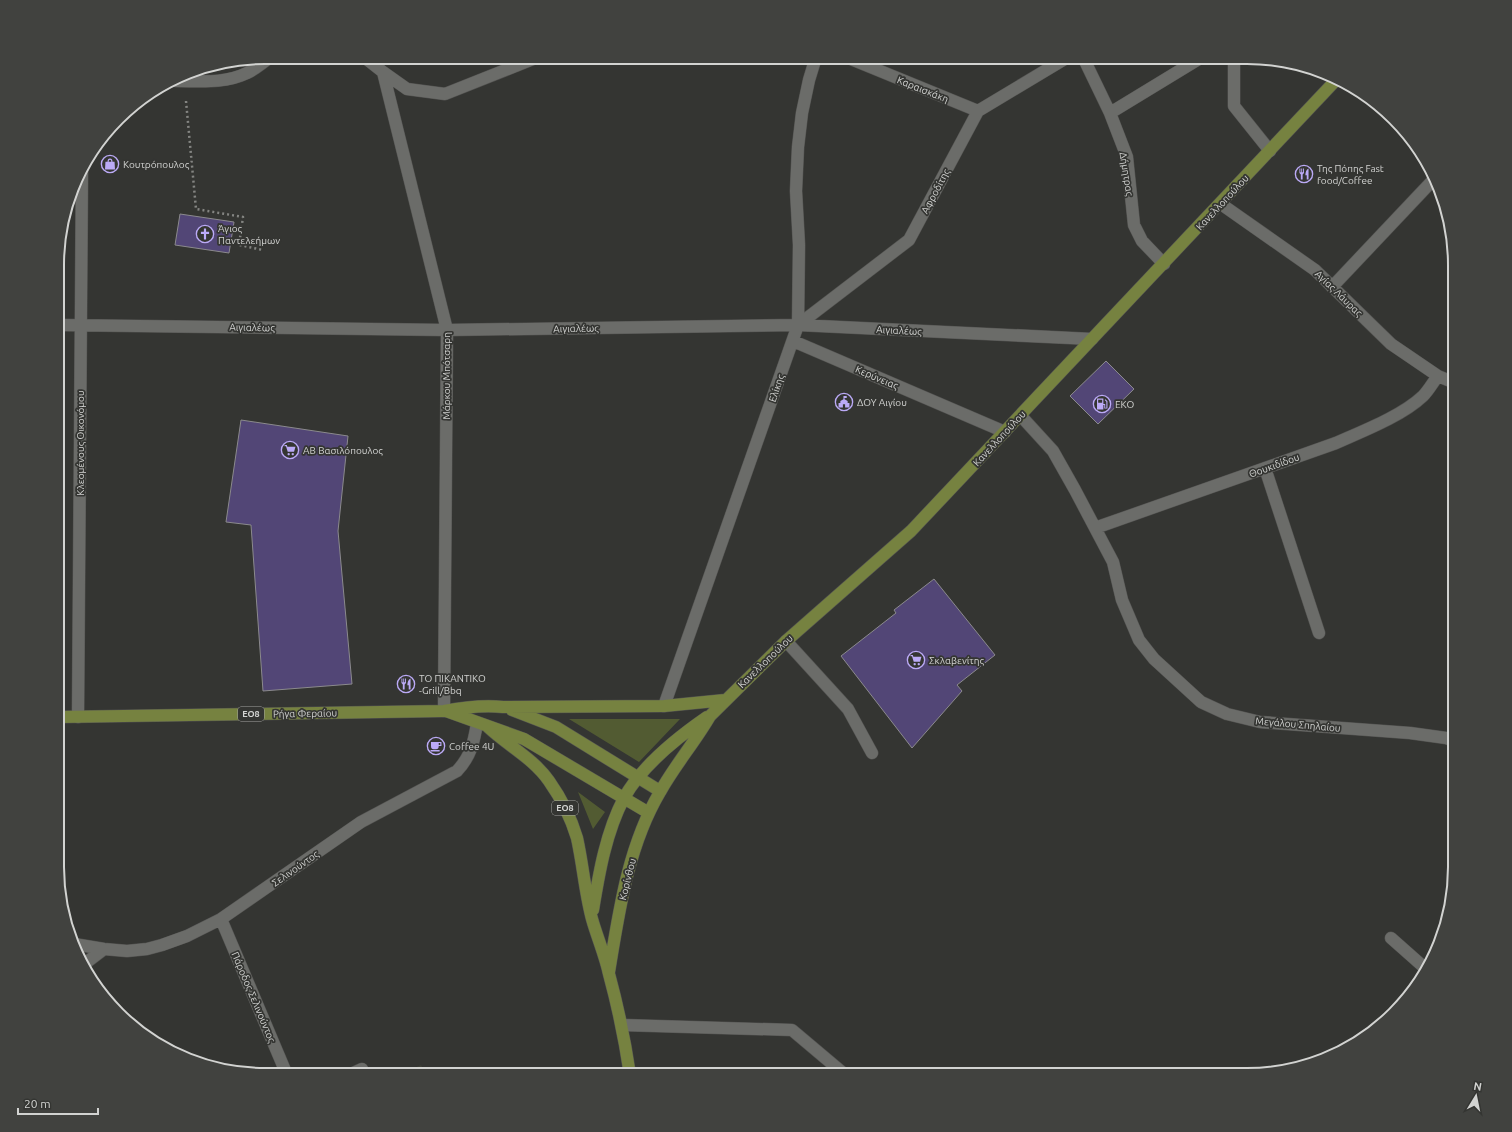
<svg xmlns="http://www.w3.org/2000/svg" width="1512" height="1132" viewBox="0 0 1512 1132" font-family="Ubuntu,sans-serif">
<style>
.built{fill:#3d3f37}
.green{fill:#525b32}
.building{fill:#524676;stroke:#8b8a8d}
.lines{fill:none;stroke-linecap:round;stroke-linejoin:round}
.minor-casing{stroke:#535351;stroke-width:13}
.major-casing{stroke:#535351;stroke-width:13}
.path{stroke:#848582;stroke-width:2.5;stroke-dasharray:2 3;stroke-linecap:butt}
.minor{stroke:#6b6c69;stroke-width:12}
.major{stroke:#768240;stroke-width:12}
.labels{text-anchor:middle;stroke-width:3.5;stroke-linejoin:round;paint-order:stroke}
.shield{fill:#343532;stroke:#a3a4a1;stroke-width:1}
.shield-label{font-size:9px;font-weight:bold;fill:#d2d3d1}
.street-label{font-size:10px;fill:#d2d3d1;stroke:#343532}
.poi-label{font-size:10px;fill:#d2d3d1;stroke:#343532;text-anchor:start}
.rim{fill:none;stroke:#d2d3d1;stroke-width:2}
</style>
<rect width="100%" height="100%" fill="#343532"/>
<path class="built" d="M421 1065 427 1075H399Z"/>
<path class="green" d="M569 719H680L639 762Z
M578 792 605 812 593 829Z"/>
<path class="building" d="M180 214 234 222 229 253 175 245Z
M1106 361 1134 389 1098 424 1070 396Z
M241 420 348 436 338 531 352 684 263 691 251 525 226 522Z
M934 579 995 655 957 685 962 691 912 748 841 656 896 613 894 610Z"/>
<g class="lines">
<defs>
<path id="minor" d="M364 57 383 72 447 330 444 711
M846 57 978 111
M1083 57 1110 113 1127 157 1134 225 1142 241 1164 264
M1234 57V106L1270 151
M383 72 407 89 445 94 538 57
M176 81C201 81 224 84 247 73 256 69 263 62 271 57
M1110 113 1202 57
M1221 204 1315 270 1391 344 1438 376 1455 383
M1332 287 1435 178
M59 325 447 330 798 325 1092 339
M798 325 909 240 978 111 1068 57
M793 341 1005 432
M1021 416 1053 451 1075 490 1113 562 1122 600 1139 640 1154 659 1201 702 1227 714 1260 722 1410 733 1446 738 1455 741
M1265 468 1319 633
M1095 528 1336 443C1363 431 1402 416 1423 396 1429 390 1433 382 1438 376
M786 641 848 709 872 753
M664 706 798 325 799 245 796 191 798 147 802 113 809 80 816 57
M78 717 82 170
M221 919 287 1075
M1391 938 1426 969
M74 944 104 949 127 951 147 949 162 945 187 936 221 919 361 822 457 771C471 756 474 742 477 723
M83 965 104 949
M622 1025 792 1030 843 1073
M349 1075 362 1069"/>
<path id="major" d="M512 710 556 727 660 791
M446 711 524 739 649 813
M58 717 444 711C465 707 483 705 503 707L664 706 725 700
M488 727C508 746 533 758 549 781 561 798 571 818 577 838 583 865 585 893 592 919 597 937 605 955 609 974 618 1007 625 1041 630 1075
M593 910C599 873 606 832 624 798 641 767 678 737 707 717
M609 972C619 911 628 846 660 792 675 765 695 742 710 716L786 641 911 531 1337 79"/>
</defs>
<use href="#minor" class="minor-casing"/>
<use href="#major" class="major-casing"/>
<path class="path" d="M186 101 196 209 243 217 239 245 263 250"/>
<use href="#minor" class="minor"/>
<use href="#major" class="major"/>
</g>
<defs>
<symbol id="shop-ring" viewBox="-11 -11 22 22"><circle r="9.5" fill="#343532" stroke="#bbaaf6" stroke-width="1.5"/><path d="M-5-2.5h2.3a2.7 3.5 0 0 1 5.4 0H5L5.5 6h-11ZM-1.5-2.5h3a1.5 2.3 0 0 0-3 0Z" fill="#bbaaf6"/></symbol>
<symbol id="restaurant-ring" viewBox="-11 -11 22 22"><circle r="9.5" fill="#343532" stroke="#bbaaf6" stroke-width="1.5"/><path d="M-5-6h1v4h1v-4h1v4h1v-4h1v5L-1.5 .5V6h-2V.5L-5-1ZM5-6V6H3V1.5H1.5Q1.5-4 5-6Z" fill="#bbaaf6"/></symbol>
<symbol id="church-ring" viewBox="-11 -11 22 22"><circle r="9.5" fill="#343532" stroke="#bbaaf6" stroke-width="1.5"/><path d="M-1.2-6h2.4v3.5h3.3v2.4h-3.3V6h-2.4V-.1h-3.3v-2.4h3.3Z" fill="#bbaaf6"/></symbol>
<symbol id="civic-ring" viewBox="-11 -11 22 22"><circle r="9.5" fill="#343532" stroke="#bbaaf6" stroke-width="1.5"/><path d="M-.6-6.5H3V-4.5H.6V-3L4-1V1h2V6H-6V1h2V-1L-.6-3ZM-1.2 2.5V6h2.4V2.5Z" fill="#bbaaf6"/></symbol>
<symbol id="fuel-ring" viewBox="-11 -11 22 22"><circle r="9.5" fill="#343532" stroke="#bbaaf6" stroke-width="1.5"/><path d="M-5.5-6h7V0h2V4h1.3V-2.5L3-4.5l.8-.8L6-3V5H2.5V1h-1V6h-7ZM-4.2-4.7v3.2H.2V-4.7Z" fill="#bbaaf6"/></symbol>
<symbol id="supermarket-ring" viewBox="-11 -11 22 22"><circle r="9.5" fill="#343532" stroke="#bbaaf6" stroke-width="1.5"/><path d="M-6-5.5h2.5l.6 2H6L4.5 2H-2.5L-4.4-4H-6ZM-1.5 3.2a1.3 1.3 0 1 0 .1 0ZM3 3.2a1.3 1.3 0 1 0 .1 0Z" fill="#bbaaf6"/></symbol>
<symbol id="cafe-ring" viewBox="-11 -11 22 22"><circle r="9.5" fill="#343532" stroke="#bbaaf6" stroke-width="1.5"/><path d="M-5.5-4.5H6V0H3Q3 3.5 0 3.5H-2.5Q-5.5 3.5-5.5 0ZM3-3.2v2h1.7v-2ZM-6 4.5H4V6H-6Z" fill="#bbaaf6"/></symbol>
</defs>
<g fill-rule="evenodd">
<use href="#shop-ring" x="100" y="154" width="20" height="20"/>
<use href="#restaurant-ring" x="1294" y="164" width="20" height="20"/>
<use href="#church-ring" x="195" y="224" width="20" height="20"/>
<use href="#civic-ring" x="834" y="392" width="20" height="20"/>
<use href="#fuel-ring" x="1092" y="394" width="20" height="20"/>
<use href="#supermarket-ring" x="280" y="440" width="20" height="20"/>
<use href="#supermarket-ring" x="906" y="650" width="20" height="20"/>
<use href="#restaurant-ring" x="396" y="674" width="20" height="20"/>
<use href="#cafe-ring" x="426" y="736" width="20" height="20"/>
</g>
<g class="labels">
<g class="shield">
<rect x="238" y="707" width="26" height="14" rx="3"/>
<rect x="552" y="801" width="26" height="14" rx="3"/>
</g>
<g class="shield-label">
<text x="251" y="717">ΕΟ8</text>
<text x="565" y="811">ΕΟ8</text>
</g>
<g class="street-label">
<text transform="translate(923 89) rotate(22)" y="4">Καραισκάκη</text>
<text transform="translate(1127 174) rotate(81)" y="4">Δήμητρας</text>
<text transform="translate(935 191) rotate(-62)" y="4">Αφροδίτης</text>
<text transform="translate(1222 202) rotate(-47)" y="4">Κανελλοπούλου</text>
<text transform="translate(1339 293) rotate(44)" y="4">Αγίας Λάυρας</text>
<text transform="translate(252 327) rotate(1)" y="4">Αιγιαλέως</text>
<text transform="translate(576 328) rotate(-1)" y="4">Αιγιαλέως</text>
<text transform="translate(899 330) rotate(3)" y="4">Αιγιαλέως</text>
<text transform="translate(446 376) rotate(-90)" y="4">Μάρκου Μπότσαρη</text>
<text transform="translate(877 377) rotate(23)" y="4">Κερύνειας</text>
<text transform="translate(776 388) rotate(-71)" y="4">Ελίκης</text>
<text transform="translate(999 438) rotate(-47)" y="4">Κανελλοπούλου</text>
<text transform="translate(80 443) rotate(-90)" y="4">Κλεομένους Οικονόμου</text>
<text transform="translate(1274 465) rotate(-20)" y="4">Θουκιδίδου</text>
<text transform="translate(765 661) rotate(-44)" y="4">Κανελλοπούλου</text>
<text transform="translate(305 713) rotate(-1)" y="4">Ρήγα Φεραίου</text>
<text transform="translate(1298 724) rotate(5)" y="4">Μεγάλου Σπηλαίου</text>
<text transform="translate(295 868) rotate(-35)" y="4">Σελινούντος</text>
<text transform="translate(627 879) rotate(-76)" y="4">Κορίνθου</text>
<text transform="translate(254 997) rotate(67)" y="4">Πάροδος Σελινούντος</text>
</g>
<g class="poi-label">
<text x="123" y="168">Κουτρόπουλος</text>
<text x="1317" y="172">Της Πόπης Fast<tspan x="1317" dy="12">food/Coffee</tspan></text>
<text x="218" y="232">Άγιος<tspan x="218" dy="12">Παντελεήμων</tspan></text>
<text x="857" y="406">ΔΟΥ Αιγίου</text>
<text x="1115" y="408">EKO</text>
<text x="303" y="454">ΑΒ Βασιλόπουλος</text>
<text x="929" y="664">Σκλαβενίτης</text>
<text x="419" y="682">ΤΟ ΠΙΚΑΝΤΙΚΟ<tspan x="419" dy="12">-Grill/Bbq</tspan></text>
<text x="449" y="750">Coffee 4U</text>
</g>
</g>
<path d="M0 0H1512V1132H0ZM265 64H1247A201 201 0 0 1 1448 265V867A201 201 0 0 1 1247 1068H265A201 201 0 0 1 64 867V265A201 201 0 0 1 265 64Z" fill="#41423f" fill-rule="evenodd"/>
<path class="rim" d="M265 64H1247A201 201 0 0 1 1448 265V867A201 201 0 0 1 1247 1068H265A201 201 0 0 1 64 867V265A201 201 0 0 1 265 64Z"/>
<g transform="translate(1476 1096) rotate(10)" stroke="#343532" stroke-width="3" paint-order="stroke">
<path d="M0-3L7 15L0 10L-7 15Z" fill="#d2d3d1"/>
<text y="-6" font-size="11" font-weight="bold" text-anchor="middle" fill="#d2d3d1">N</text>
</g>
<path d="M18 1108v6h80v-6" fill="none" stroke="#d2d3d1" stroke-width="2"/>
<text x="24" y="1108" font-size="12" fill="#d2d3d1" stroke="#343532" stroke-width="3" paint-order="stroke">20 m</text>
</svg>
